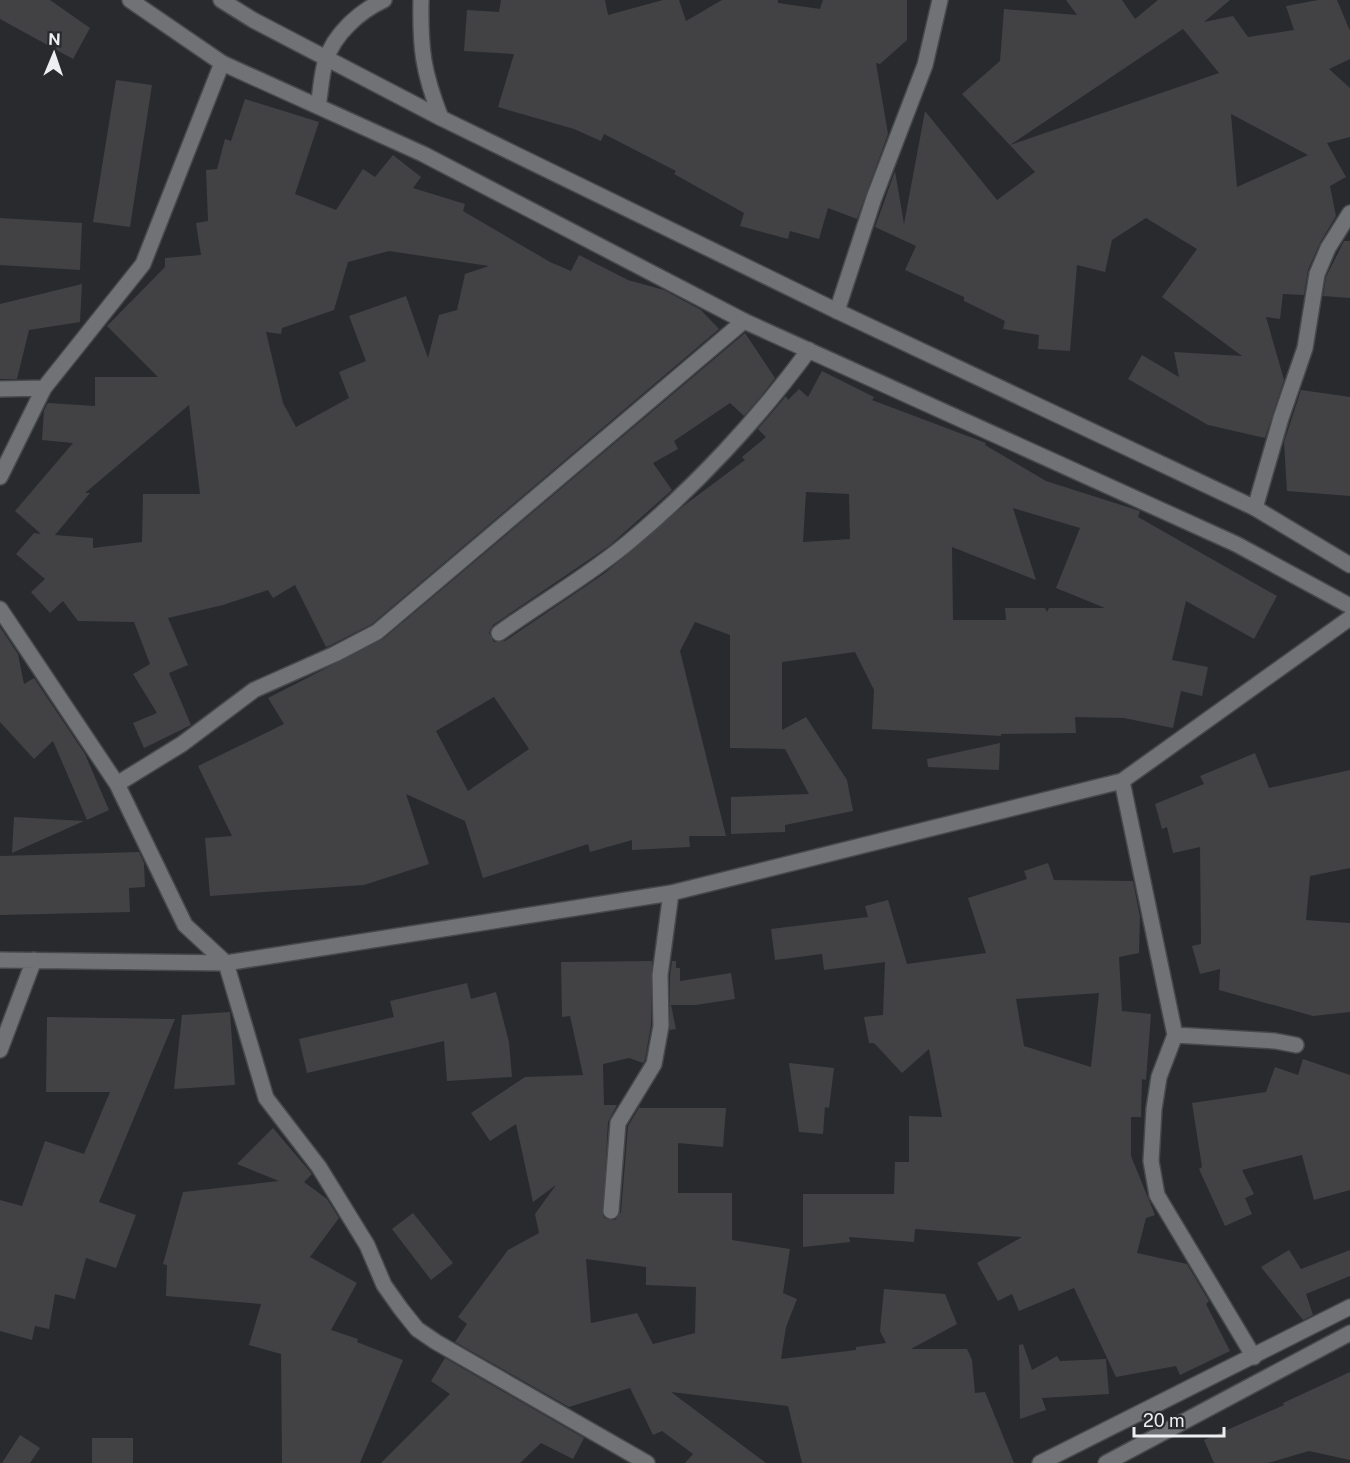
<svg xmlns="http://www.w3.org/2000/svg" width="1350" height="1463" viewBox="0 0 1350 1463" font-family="'Public Sans',sans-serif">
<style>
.building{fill:#424245;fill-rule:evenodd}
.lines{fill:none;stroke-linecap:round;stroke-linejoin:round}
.street-casing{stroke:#46484a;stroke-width:18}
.secondary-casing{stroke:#46484a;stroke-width:18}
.street{stroke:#707275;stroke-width:15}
.secondary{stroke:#707275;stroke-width:15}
</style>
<rect width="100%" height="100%" fill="#282a2d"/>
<path class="building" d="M0 0H50L90 28 73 59 0 19Z
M501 0H605L608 15 663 0H679L686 21 722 0H778V3L820 9 823 0H907V40L880 64 876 63 888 134 857 219 828 208 819 239 790 231 788 239 740 226 744 213 674 174 676 171 604 134 601 141 574 129 498 107 514 54 464 51 467 10 499 12Z
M1066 0H1122L1135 19 1158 0H1230L1204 22 1233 16 1248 37 1294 30 1286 6 1318 0H1337L1350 31V59L1329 69 1350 88V137L1327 143 1346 177 1330 186 1336 216 1320 243 1308 270 1304 295 1283 294 1280 319 1266 317 1284 380 1265 438 1208 425 1128 379 1142 355 1179 377 1174 352 1242 356 1162 297 1197 249 1146 218 1112 240 1105 272 1077 265 1070 351 1038 349 1039 335 1003 329 1005 321 964 301V297L905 270 916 246 875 227 895 171 904 224 925 111 997 200 1035 172 962 94 1000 61 1004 9 1077 15ZM1183 29 1219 73 1010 145ZM1231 114 1308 155 1237 187Z
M116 80 152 85 130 227 93 222Z
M245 99 319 122 295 194 336 210 363 169 375 177 393 155 421 177 413 188 465 204 463 211 550 262 571 271 579 255 628 280 664 290 701 310 719 329 372 624 331 645 326 647 295 585 273 598 268 590 223 605 168 618 188 665 169 673 191 725 144 748 133 723 157 713 133 674 150 664 134 622 78 621 63 601 50 613 31 592 45 579 16 554 34 533 41 534 15 511 73 443 42 440 44 410 48 403 95 406V377H158L107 326 165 267V258L201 255 196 223 208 221 206 170 217 169 225 139 231 141ZM389 251 489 266 465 274 457 310 439 315 428 358 406 296 349 316 366 361 339 372 349 398 296 427 283 403 266 332 281 334 282 328 334 310 348 262ZM189 405 200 494H143L142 542 93 548V538L55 535 90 493H85Z
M0 218 82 223 80 270 0 265Z
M1344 241H1350V298L1323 296 1326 277Z
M82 284 80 322 29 330 17 379H0V304Z
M745 333 775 378 762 395 744 416 730 403 674 441 678 449 653 463 672 490 609 546 493 625 489 633 494 642 505 641 605 573 686 504 745 460 742 457 766 437 758 429 786 396 788 400 799 389 808 397 822 371 874 397 872 400 986 443 985 445 1046 481 1140 511 1138 517 1277 596 1254 639 1186 601 1172 660 1208 667 1202 696 1181 691 1173 728 1124 718 1075 717 1076 733 1001 734V736L872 729 874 690 855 652 782 662V730L806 717 847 780 853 811 785 825V832L731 834V797L809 794 785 749 730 748V635L695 622 680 651 726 836H689L690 847 632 850V840L590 852 588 844 483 878 465 821 406 794 429 864 364 885 210 896 205 838 232 836 198 766 284 724 268 698 383 639ZM806 492 849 494 850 539 803 542ZM1013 508 1080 528 1056 588 1105 608H1049L1047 612 1045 608H1005L1006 620H953L952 547 1036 580ZM494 697 529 749 468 791 436 731Z
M1301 390 1350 397V496L1287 491 1284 442Z
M0 627 18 654 24 684 34 678 85 754 109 810 87 820 53 741 34 759 0 722Z
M1000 743 999 770 928 767 927 759Z
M1255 753 1269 788 1350 770V868L1310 876 1306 920 1350 923V1012L1313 1016 1219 990 1220 969 1200 974 1192 946 1201 944 1200 847 1173 853 1167 827 1162 829 1155 804 1204 784 1200 776Z
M14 817 84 821 12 853Z
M139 852 144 863 145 887 129 888 130 912 0 915V856Z
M1048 863 1054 880 1133 881 1140 917 1139 953 1119 957 1122 1011 1151 1014 1146 1080 1142 1079 1141 1117H1131V1156L1155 1215 1146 1218 1137 1253 1187 1264 1209 1301 1206 1304 1230 1351 1180 1375 1176 1366 1116 1377 1074 1288 1019 1311 1012 1294 998 1301 977 1263 1022 1237 915 1229 914 1242 849 1237 850 1242 803 1247V1194H894L895 1162H909V1116L942 1117 929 1049 902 1073 874 1043H869L864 1017 883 1015 885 962 824 970 822 954 775 960 771 929 868 917 865 906 888 900 907 964 986 953 968 898 1027 879 1024 871ZM1099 993 1091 1067 1024 1046 1016 999Z
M652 961 651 1025 645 1060 643 1063 629 1058 603 1064 604 1105H617L608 1122 603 1216 606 1219 615 1220 621 1212 628 1126 640 1106V1108H726L723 1147 678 1143V1193H732V1240L790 1249 783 1293 797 1299 786 1327 781 1359 856 1350V1347L886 1343 880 1331 884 1289 945 1294 957 1324 911 1349H967L972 1360 975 1393 985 1392 1014 1463H802L788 1406 671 1392 766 1463H685L693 1454 662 1431 653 1435 630 1388 569 1407 455 1342 467 1324 458 1317 508 1250 539 1233 535 1214 556 1185 533 1202 516 1124 490 1141 471 1113 525 1077 583 1075 570 1016 562 1017 561 962ZM586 1259 646 1267V1285L696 1287 695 1333 653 1344 637 1313 591 1323Z
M672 961H676V968H680V981L731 973 735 999 696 1005H671L676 1029 670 1030V976Z
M467 983 471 999 496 992 509 1042 512 1077 447 1081 444 1041 307 1073 299 1039 394 1017 390 1001Z
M230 1012 235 1085 174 1089 182 1015Z
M47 1017 175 1019 99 1202 136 1215 116 1268 86 1258 75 1299 55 1294 49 1329 35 1326 32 1340 0 1331V1200L22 1206 45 1141 84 1154 110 1092H46Z
M1303 1059 1350 1075V1190L1314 1200 1302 1155 1242 1170 1254 1194 1245 1198 1252 1214 1225 1226 1199 1169 1202 1167 1192 1103 1266 1092 1275 1067 1298 1075Z
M789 1063 834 1068 829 1108 825 1107 823 1134 799 1132Z
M273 1128 312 1174 304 1182 327 1199 339 1218 310 1257 357 1283 331 1330 358 1339 357 1342 403 1360 360 1463H282L281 1354 249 1345 261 1304 166 1296 167 1265 163 1264 183 1192 279 1181 237 1164Z
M413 1213 453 1263 431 1280 392 1229Z
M1289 1250 1301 1269 1350 1250V1276L1306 1294 1313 1315 1303 1320 1261 1267Z
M1023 1344 1032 1370 1057 1356 1060 1361 1106 1359 1109 1394 1042 1398 1046 1410 1020 1419 1019 1345Z
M445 1358 584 1438 573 1459 541 1443 520 1463H381L450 1394 431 1381Z
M1350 1372V1460L1309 1451 1268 1463H1214L1204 1440 1284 1405 1283 1403Z
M20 1435 40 1448 30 1463H2Z
M92 1438H133V1463H92Z"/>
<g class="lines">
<defs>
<path id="street" d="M421 0C420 49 423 72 441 118
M318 106C321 91 321 74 326 60 334 34 360 11 384 0
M837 311 874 198 925 65 940 0
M0 389 44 388 143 264 222 63
M0 477 44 388
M1255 508 1281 418 1305 348 1317 274 1328 248 1350 213
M0 609 117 784 185 925 226 963 266 1098 319 1167 367 1245 384 1285 401 1309 417 1329 436 1342 647 1463
M499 633C542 602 590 575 630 541 695 487 759 418 809 350
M1122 781 1175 1035 1159 1077 1154 1109 1151 1161 1157 1195 1254 1357
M117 784 182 744 254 690 335 654 377 632 744 321
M0 960 226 963 671 893 1122 781 1350 618
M1175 1035 1275 1041 1296 1045
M0 1050 34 960
M611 1211 618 1123 654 1064 661 1026 660 975 671 893"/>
<path id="secondary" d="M130 0 222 63 423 154 744 321 1236 544 1350 606
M221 0 253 20 441 118 837 311 1255 508 1350 565
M1040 1463 1350 1307
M1106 1463 1350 1333"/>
</defs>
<use href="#street" class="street-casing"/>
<use href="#secondary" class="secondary-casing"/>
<use href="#street" class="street"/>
<use href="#secondary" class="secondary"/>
</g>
<g transform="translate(54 54) rotate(2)" stroke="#282a2d" stroke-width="4.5" paint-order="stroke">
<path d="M0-4.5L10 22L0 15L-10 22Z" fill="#edeef0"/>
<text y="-9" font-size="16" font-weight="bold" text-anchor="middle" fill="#edeef0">N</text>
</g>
<path d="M1134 1427v9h90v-9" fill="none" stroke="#edeef0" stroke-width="3"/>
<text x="1143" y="1427" font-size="18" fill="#edeef0" stroke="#282a2d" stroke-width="4.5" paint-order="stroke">20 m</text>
</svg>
